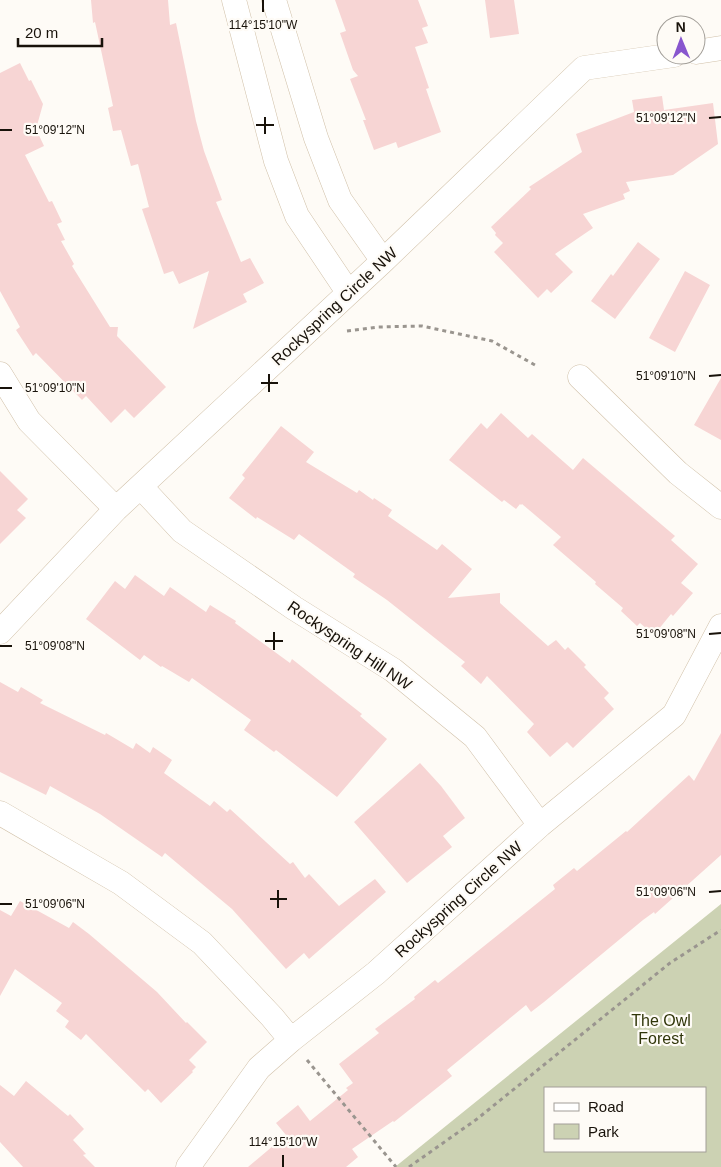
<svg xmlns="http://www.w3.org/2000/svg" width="721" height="1167" viewBox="0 0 721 1167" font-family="Helvetica,sans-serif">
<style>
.green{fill:#ccd2b3;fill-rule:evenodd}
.building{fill:#f7d5d4}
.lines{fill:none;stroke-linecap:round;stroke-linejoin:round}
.minor-casing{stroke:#d1c1a9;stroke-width:25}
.path{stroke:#9a958f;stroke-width:3;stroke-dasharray:4 4;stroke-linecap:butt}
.minor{stroke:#fff;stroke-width:24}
.ticks{fill:none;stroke:#18120a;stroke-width:2}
.labels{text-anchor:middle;stroke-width:4.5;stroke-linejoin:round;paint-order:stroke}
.street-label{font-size:16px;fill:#18120a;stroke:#fefbf6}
.park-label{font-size:16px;fill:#30360a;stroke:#fefbf6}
.ticks-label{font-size:12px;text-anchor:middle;fill:#18120a;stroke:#fefbf6;stroke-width:4.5;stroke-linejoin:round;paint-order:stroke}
</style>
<rect width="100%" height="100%" fill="#fefbf6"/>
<path class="green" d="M721 904V1167H395ZM545 1088H705V1151H545Z"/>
<path class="building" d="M91 0H168L170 25 176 23 196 121 204 151 222 200 216 202 241 262 250 258 264 283 243 294 247 302 193 329 209 271 179 284 173 271 164 274 142 209 149 207 138 164 131 166 121 130 113 131 108 108 113 106 95 22 93 23Z
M335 0H418L428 26 422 28 428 43 415 47 429 88 426 89 441 132 398 148 396 142 374 150 363 120H366L350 79 358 76 353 70 340 33 346 31Z
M485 0H514L519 34 490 38Z
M20 63 29 81 31 80 43 104 36 129 44 146 25 155 49 202 52 201 62 222 57 224 65 240 61 241 74 264 72 266 110 327H118L117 336 166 387 134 418 125 409 111 423 86 396 82 400 36 353 33 356 16 330 20 327 0 291V73Z
M662 96 664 110 713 103 718 144 673 175 626 182 630 191 623 194 625 199 583 214 593 228 555 254 573 272 551 293 547 289 538 298 494 252 503 243 495 235 496 233 491 227 531 189 529 187 582 152 576 134 634 112 632 100Z
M638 242 660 259 615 319 591 301 611 274 613 276Z
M685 271 710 285 675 352 649 338Z
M721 378V440L694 425Z
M501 413 528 438 532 434 573 470 583 458 675 536 671 540 698 564 681 583 693 593 673 616 671 614 654 635 640 623 637 626 621 611 623 608 595 584 596 582 553 545 561 537 522 504 521 505 520 504 516 509 504 500 502 502 449 460 481 423 487 429Z
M281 426 314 452 306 462 357 493 359 490 373 500 374 498 392 510 388 516 437 550 442 544 472 569 448 598 500 593V603L548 646 556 640 565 650 568 647 586 665 584 667 609 693 604 698 614 709 573 748 567 742 550 757 527 732 534 724 487 676 481 684 461 666 465 662 387 600 353 577 355 574 299 534 294 540 257 517 256 519 229 498 245 478 242 475Z
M0 471 28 499 17 510 26 518 0 544Z
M135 575 164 596 170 587 206 612 210 605 236 621 235 623 290 663 292 659 362 714 360 716 387 739 337 797 276 750 274 752 244 730 251 720 192 678 189 682 162 666 161 667 144 655 140 660 86 619 115 581 125 589Z
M0 682 18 692 21 687 43 700 40 703 105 735 106 733 133 749 136 743 150 753 153 747 172 760 164 773 210 806 214 801 227 812 230 809 290 864 293 862 305 878 309 874 339 906 375 879 386 892 309 959 304 953 286 969 232 909 165 853 162 857 100 814 50 786 46 795 0 772Z
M721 733V855L655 914 654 912 643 920 544 1002 531 1012 526 1005 447 1070 452 1076 394 1122 393 1121 352 1149 358 1157 346 1167H248L286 1135 276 1123 298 1105 310 1121 348 1090 346 1088 353 1083 339 1064 379 1033 375 1029 415 999 414 997 435 980 438 983 555 889 553 885 574 868 577 871 626 831 627 832 689 775 694 781Z
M420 763 441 786 465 818 443 836 452 847 407 883 354 822Z
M20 901 69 928 73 922 89 934 157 992 186 1023 187 1022 207 1042 189 1060 196 1067 192 1071 193 1072 161 1103 148 1089 145 1092 86 1034 81 1040 65 1027 69 1021 56 1011 62 1003 15 969 0 996V910L11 916Z
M26 1081 68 1116 70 1114 84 1129 73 1140 86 1154 83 1155 95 1167H23L0 1142V1085L14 1096Z"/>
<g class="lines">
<defs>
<path id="minor" d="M234 0 276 161 297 216 348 292
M274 0 316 138 340 200 383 261
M696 52 721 48
M0 374 29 421 116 509
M580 377 678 473 721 507
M141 487 182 531 294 608 393 670 475 737 540 825
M0 632 116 509 383 261 584 68 674 55
M0 813 121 883 202 943 272 1017 291 1040
M188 1167 259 1068 291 1040 376 973 540 825 674 715 721 626"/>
</defs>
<use href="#minor" class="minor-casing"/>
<path class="path" d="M347 331 378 327 422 326 492 341 535 365
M307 1060 396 1167
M409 1167 477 1119 670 963 721 930"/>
<use href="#minor" class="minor"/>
</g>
<path class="ticks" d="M263 0V12M265 117V134M709 118 721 117M256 125H274M0 130H12M269 374V392M709 376 721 375M261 383H278M0 388H12M274 632V650M709 634 721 633M265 641H283M0 646H12M278 890V908M709 892 721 891M270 899H287M0 904H12M283 1155V1167"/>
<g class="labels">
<g class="street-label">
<text transform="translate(334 306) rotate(-43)" y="6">Rockyspring Circle NW</text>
<text transform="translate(350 645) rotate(34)" y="6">Rockyspring Hill NW</text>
<text transform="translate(458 899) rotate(-42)" y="6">Rockyspring Circle NW</text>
</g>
<g class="park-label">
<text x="661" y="1026">The Owl<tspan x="661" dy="18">Forest</tspan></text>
</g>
</g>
<g class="ticks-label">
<text x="263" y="29">114°15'10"W</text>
<text x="666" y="122">51°09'12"N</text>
<text x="55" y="134">51°09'12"N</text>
<text x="666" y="380">51°09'10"N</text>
<text x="55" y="392">51°09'10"N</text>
<text x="666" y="638">51°09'08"N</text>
<text x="55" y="650">51°09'08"N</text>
<text x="666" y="896">51°09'06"N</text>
<text x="55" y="908">51°09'06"N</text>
<text x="283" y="1146">114°15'10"W</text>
</g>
<rect x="544" y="1087" width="162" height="65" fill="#fefbf6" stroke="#a29e98"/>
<rect x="554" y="1103" width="25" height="8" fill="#ffffff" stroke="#a29e98"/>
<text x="588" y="1112" font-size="15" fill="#18120a">Road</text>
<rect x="554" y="1124" width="25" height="15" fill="#ccd2b3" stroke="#a29e98"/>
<text x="588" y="1137" font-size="15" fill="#18120a">Park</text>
<g transform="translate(681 40) rotate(359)"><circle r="24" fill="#fefbf6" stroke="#a29e98"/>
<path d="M0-4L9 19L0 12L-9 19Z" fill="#8856ce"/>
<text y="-8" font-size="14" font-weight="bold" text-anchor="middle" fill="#18120a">N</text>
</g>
<path d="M18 38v8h84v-8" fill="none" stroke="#18120a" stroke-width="2.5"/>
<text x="25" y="38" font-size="15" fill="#18120a" stroke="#fefbf6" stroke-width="4" paint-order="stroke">20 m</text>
</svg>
